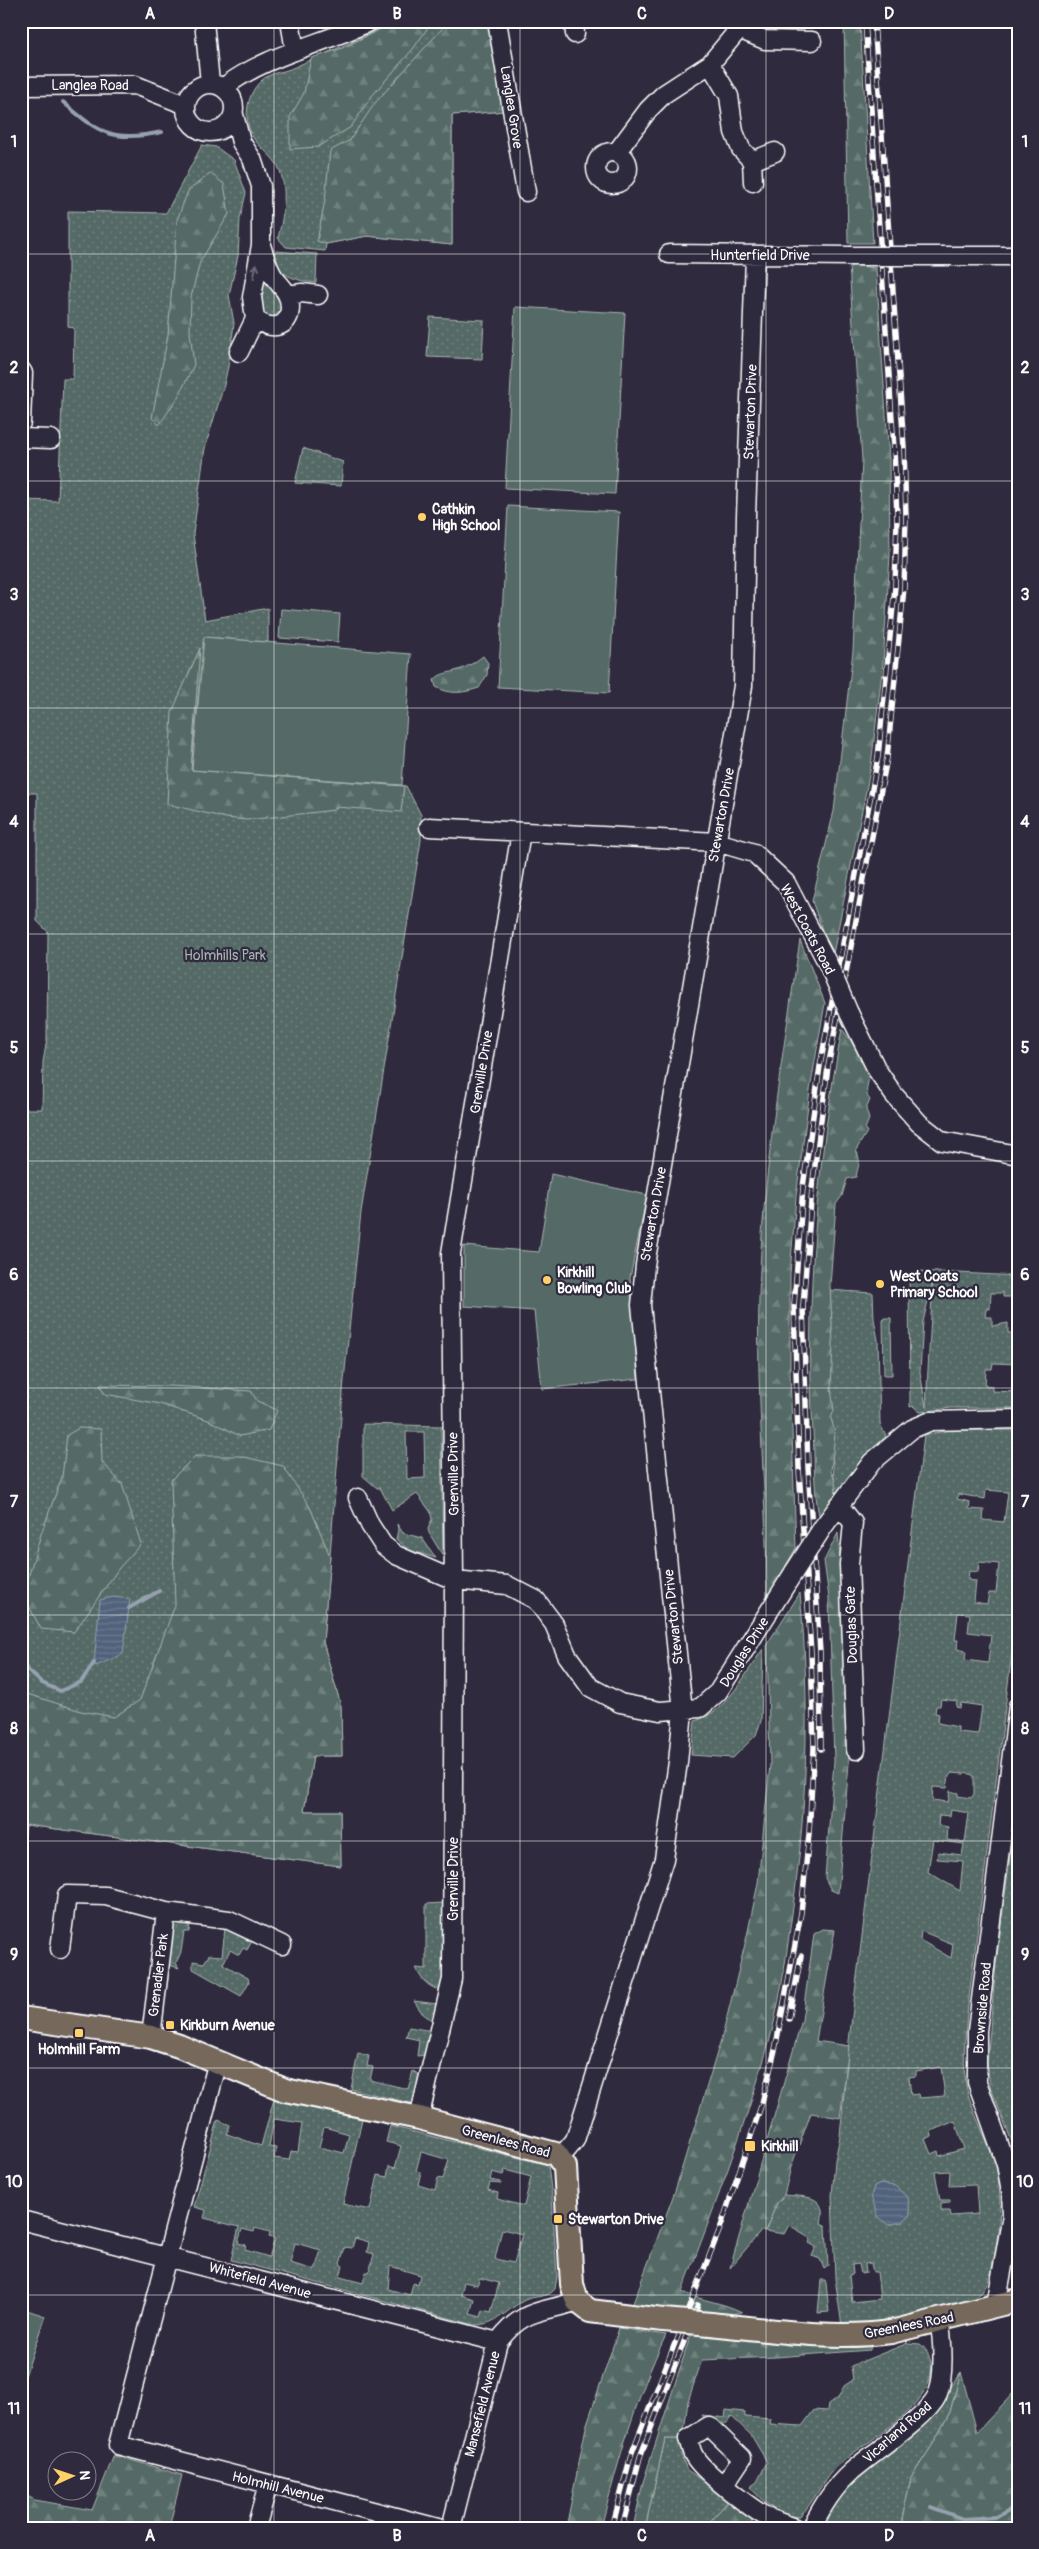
<svg xmlns="http://www.w3.org/2000/svg" width="1039" height="2549" viewBox="0 0 1039 2549" font-family="Pangolin,sans-serif">
<style>
.green{fill:url(#green-dots);stroke:#aab5b2;fill-rule:evenodd}
.forest{fill:url(#forest-firs);stroke:#aab5b2}
.pitch{fill:#546b66;stroke:#aab5b2}
.water{fill:url(#water-rules);stroke:#97a1b0}
.lines{fill:none;stroke-linecap:round;stroke-linejoin:round}
.stream{stroke:#97a1b0;stroke-width:4}
.minor-casing{stroke:#fff;stroke-width:21}
.major-casing{stroke:#fff;stroke-width:26}
.minor{stroke:#2f2a3d;stroke-width:18}
.major{stroke:#76695c;stroke-width:22}
.rail-casing{stroke:#fff;stroke-width:5.5}
.rail{stroke:#2f2a3d;stroke-width:4;stroke-dasharray:11;stroke-linecap:butt}
.minor-bridge-casing{stroke:#fff;stroke-width:21;stroke-linecap:butt}
.major-bridge-casing{stroke:#fff;stroke-width:26;stroke-linecap:butt}
.minor-bridge{stroke:#2f2a3d;stroke-width:18}
.major-bridge{stroke:#76695c;stroke-width:22}
.oneway{stroke:#6d6a77}
.grid{fill:none;stroke:#fff;stroke-width:1;stroke-opacity:0.55}
.poi-dot{fill:#ffd166;stroke:#2f2a3d;stroke-width:2}
.labels{text-anchor:middle;stroke-width:4.5;stroke-linejoin:round;paint-order:stroke}
.street-label{font-size:14px;fill:#fff;stroke:#2f2a3d}
.poi-label{font-size:14px;font-weight:bold;fill:#fff;stroke:#2f2a3d;text-anchor:start}
.park-label{font-size:14px;fill:#aab5b2;stroke:#2f2a3d}
.neatline{fill:none;stroke:#fff;stroke-width:2}
.grid-label{font-size:16px;text-anchor:middle;font-weight:bold;fill:#fff}
</style>
<defs>
<pattern id="green-dots" width="8" height="8" patternUnits="userSpaceOnUse" patternTransform="scale(1.25)"><rect width="8" height="8" fill="#546b66"/><path d="M2 2h.1M6 6h.1" fill="none" stroke="#6e817d" stroke-width="1.8" stroke-linecap="round"/></pattern>
<pattern id="forest-firs" width="22" height="20" patternUnits="userSpaceOnUse" patternTransform="scale(1.25)"><rect width="22" height="20" fill="#546b66"/><path d="M5 1l3.5 6h-7zM16 11l3.5 6h-7z" fill="#6e817d"/></pattern>
<pattern id="water-rules" width="6" height="5" patternUnits="userSpaceOnUse" patternTransform="scale(1.25)"><rect width="6" height="5" fill="#51627b"/><path d="M0 2.5h6" fill="none" stroke="#6b7a8f"/></pattern>
</defs>
<rect width="100%" height="100%" fill="#2f2a3d"/>
<filter id="ink" filterUnits="userSpaceOnUse"><feTurbulence type="fractalNoise" baseFrequency=".02" numOctaves="2"/><feDisplacementMap in="SourceGraphic" scale="10" xChannelSelector="R" yChannelSelector="G"/><feConvolveMatrix kernelMatrix="1 2 1 2 8 2 1 2 1" color-interpolation-filters="sRGB"/></filter>
<g filter="url(#ink)">
<path class="green" d="M397 21H492L506 111 452 115V245L367 236 326 244 325 251 286 247 278 238C283 218 288 192 280 171 276 158 262 150 254 139 241 119 247 87 268 76 275 72 283 72 290 69 326 53 362 38 397 21Z
M202 145 216 147 234 160 246 193 240 219 238 256 229 295 234 323 230 357 224 385 205 448 193 534 205 620 268 608V642L204 637 191 770 406 786 421 815V840L361 1212 344 1380 323 1642 341 1706 342 1756H313L304 1811H340L341 1866 26 1825 21 1862V1109H42L43 1062 47 1039 48 932 37 921V793H21V500L58 501 63 379H73L74 328 68 327V211L166 213Z
M275 251 317 254 316 283C298 281 271 275 275 251Z
M264 276 281 300V309L274 317H265L258 306Z
M430 317 484 320 482 359 427 357Z
M303 448 343 462 341 486 295 483Z
M918 1271 1018 1276V1297H1003V1293H991L990 1309H986L985 1317H992V1326L1008 1323V1333H1018V1364L993 1363 992 1369H986L985 1385 992 1386V1391L1018 1392V1408H951L920 1412 913 1406 910 1407 909 1275H917ZM933 1279 926 1406V1407L920 1372 923 1322Z
M828 1290 873 1293 874 1319 878 1340 880 1424 886 1436 862 1460 835 1494 830 1422Z
M883 1318H891L892 1375H884Z
M363 1424 441 1426 443 1556 429 1533 428 1529 432 1519 430 1511 417 1494 392 1510 380 1488H377L363 1476ZM406 1432H424L425 1478 407 1479Z
M950 1430H1018V1604L967 2014C965 2039 962 2065 967 2090 973 2113 985 2135 993 2157 1004 2189 1000 2226 994 2258 991 2271 990 2286 978 2296 963 2308 866 2324 842 2326L835 2278 832 2196 835 2160 840 2136 849 2041 924 1435ZM986 1490 1008 1492 1004 1522 983 1520 984 1510 969 1509 970 1502 957 1499 958 1494 985 1499ZM979 1562 999 1564 996 1593H989L987 1604 974 1602 976 1581 968 1580 969 1571 978 1572ZM958 1613 970 1614 968 1632 991 1635 988 1663 965 1660 966 1651 957 1649 958 1640H955ZM941 1699 957 1701 956 1707 960 1708 961 1703 982 1706 978 1734 958 1732V1727L938 1723 939 1714 935 1713 936 1706H940ZM966 1772 974 1776V1794L971 1798 958 1796V1793L950 1791 948 1802 932 1800 933 1787 947 1788 949 1776 952 1773 964 1774ZM951 1810 969 1813 965 1842 947 1840 948 1827 938 1825 939 1815 950 1816ZM933 1840 964 1844 962 1855 938 1852 937 1859 963 1861 960 1891 928 1872ZM921 1931 953 1944 951 1958 920 1940ZM941 2067 945 2096 919 2098 918 2094 911 2095 909 2077 916 2076V2071ZM955 2121 964 2149 939 2156 938 2151 931 2154 925 2139 932 2136 931 2131ZM950 2171 949 2186 976 2185 978 2214 951 2216 950 2211H941V2204L950 2203V2200H940L935 2172ZM871 2263 873 2272H877L880 2299 852 2302 849 2275 853 2274 852 2265 859 2264 861 2274 866 2273 865 2264Z
M397 1524 403 1533 422 1538 436 1558 408 1550 396 1539 398 1530Z
M763 1649 761 1721 756 1735 733 1758 691 1755 695 1721C727 1712 745 1674 763 1649Z
M1018 1795V2157L990 2086 987 2062 996 1964Z
M444 1903V1972L440 1991C428 1986 421 1980 416 1968L426 1969V1904Z
M180 1923H190L189 1932H184L181 1952 176 1963 179 1968 169 1965 172 1930 174 1924Z
M225 1928 252 1941 247 1950 243 1948 239 1955 230 1950 223 1964 248 1978 249 1982 241 1996 193 1969V1961L204 1963 209 1955 222 1956Z
M414 2001 437 2004 434 2022 422 2013Z
M409 2027 432 2031 425 2055 417 2056 419 2040 406 2037Z
M358 2053 369 2056 367 2066 373 2067 370 2080 408 2089 413 2071 421 2076 415 2104 351 2089Z
M274 2099 362 2119 343 2204 370 2210 378 2175 387 2177 389 2166 395 2168 401 2146 386 2142 390 2126 548 2165 552 2197 557 2277 555 2289C547 2299 535 2295 525 2300 507 2309 497 2325 475 2325L231 2260 239 2227 204 2218 206 2210 194 2207 218 2120 230 2125 227 2134 261 2146ZM274 2119 302 2123 298 2152 291 2151 289 2160 274 2158 276 2148 269 2147ZM324 2127 349 2134 344 2153 319 2147ZM421 2152 449 2160 443 2179 438 2178 435 2190 418 2185 421 2172 416 2171ZM505 2170 531 2177 524 2206 497 2199 498 2193 488 2190 490 2183 501 2184V2182L490 2180 492 2172 503 2175ZM255 2228 270 2232 269 2237 275 2239 269 2257 245 2250 246 2245 238 2243 242 2229 254 2232ZM502 2229 522 2234 514 2263 495 2259ZM355 2238 369 2242 367 2252 374 2254 369 2272H366L363 2283 340 2277 343 2266 340 2264 345 2247 352 2248ZM295 2243 321 2250 315 2270 290 2263ZM390 2266 420 2275 418 2284 413 2283 410 2295 388 2289ZM480 2278 499 2283 491 2312 483 2310 481 2317 470 2314 474 2299 461 2295 464 2282 477 2285Z
M784 2195C805 2197 828 2194 821 2223L826 2226 828 2266 824 2269 820 2259 812 2256 816 2247 809 2243 811 2238 789 2225 784 2234 765 2231 777 2203Z
M821 2280H825L826 2283 829 2312 818 2313Z
M908 2343 920 2344C927 2349 929 2355 931 2363 937 2409 862 2441 834 2469 821 2483 814 2502 800 2516 782 2520 761 2500 750 2487L757 2482 767 2462 751 2435 731 2416 727 2424H709L702 2415 725 2418 726 2410 744 2412 745 2417 771 2419 770 2424 802 2426 814 2410 827 2411 828 2405 839 2397 844 2386 853 2380 851 2366Z
M961 2372 950 2412 933 2444 911 2478 900 2528H824L840 2493 922 2427 942 2406 951 2385Z
M665 2439H683L681 2455 687 2470 730 2499 704 2528H645Z"/>
<path class="forest" d="M397 21H436L429 26 413 49 371 97 351 127 318 147 290 149V117L304 93 311 58 340 49Z
M449 21H492L506 111 452 115V245L367 236 326 244 317 241 325 200 330 151 350 140 375 103Z
M844 21H860L873 243H848Z
M210 173 224 184 229 214 200 262 191 297 190 332 194 365 177 399 159 425 152 418 168 335 177 220 188 191Z
M849 265 876 268 889 459 890 556 883 663 871 766 832 959 812 901 834 811 853 651 862 460Z
M200 648 191 770 404 786 401 812 336 807 335 810 247 820 226 818 167 804 172 712Z
M483 656 488 663 487 675 479 688C463 693 451 695 436 687L434 680C441 673 445 674 455 671 466 668 474 663 483 656Z
M800 940 825 1003 810 1090 796 1197 790 1274V1373L796 1548 767 1599C767 1498 756 1398 759 1297 762 1177 782 1059 800 940Z
M842 1029 851 1041 868 1072C871 1082 862 1091 870 1100L866 1109 869 1119 865 1129 867 1132 856 1150C862 1162 858 1165 856 1177L847 1179 842 1196 836 1204 830 1286 833 1344 831 1389 834 1411 831 1418 835 1433 831 1471 835 1480 836 1494 833 1501 819 1515C813 1489 815 1459 813 1432 805 1297 817 1162 842 1029Z
M100 1385 171 1386 251 1391 257 1401 277 1410 269 1430 240 1436 208 1420 160 1404 105 1394Z
M79 1428 101 1429 102 1462 122 1484 141 1544 119 1568 74 1632 41 1629 23 1595 41 1534 62 1477 67 1435Z
M195 1456H240L283 1466 310 1507 330 1556 323 1642 341 1706 342 1756H313L304 1811H340L341 1866 26 1825 25 1835 21 1834V1692L81 1711 114 1717 140 1700 175 1605 171 1480Z
M838 1533 847 1646 849 1763 838 1893 831 1890 825 1878 834 1761 829 1598 824 1561Z
M800 1593C811 1705 807 1816 790 1928 785 1967 779 2007 768 2046 744 2130 713 2211 682 2292 702 2301 722 2302 742 2312L732 2314 632 2306 675 2191 723 2033 747 1936 758 1883 770 1765 767 1644Z
M823 1929 835 1930 816 2041 849 2046 840 2118 811 2113 791 2167 784 2195 777 2203 765 2231 762 2230 730 2268 802 2020 814 1934Z
M619 2328 666 2335C636 2397 618 2461 601 2528H566L586 2427Z
M693 2328 871 2342 870 2350 776 2357 702 2360 688 2401 683 2439H665L645 2528H633L643 2482Z
M961 2372 977 2432 1018 2388V2528H900L911 2478 933 2444 950 2412Z
M114 2455 182 2475 169 2528H21V2493L35 2500 92 2510Z
M730 2499 750 2511 753 2528H704Z"/>
<path class="pitch" d="M515 307 625 313 615 494 505 488Z
M508 506 619 512 609 693 498 687Z
M281 609 340 614 338 642 279 638Z
M204 637 411 654 402 785 192 770Z
M551 1174 647 1195 630 1278 638 1379 542 1389 534 1311 464 1306V1246L539 1252Z
M21 2308 45 2316 21 2388Z"/>
<path class="water" d="M113 1597 130 1599 123 1654 96 1666 94 1663 100 1600Z
M881 2184 895 2186 908 2198 910 2215 902 2222 888 2225 878 2216 871 2196 874 2187Z"/>
<g class="lines">
<path class="stream" d="M63 102C100 134 112 142 162 132
M129 1608 159 1591
M21 1664 42 1683 60 1691 81 1682 94 1663
M931 2507 963 2519 995 2517 1018 2506"/>
<defs>
<path id="minor" d="M204 21 210 83
M290 21 295 51
M497 21 526 192
M574 21 575 34
M739 29 765 40 812 41
M710 64 729 96 734 132 741 149 752 161
M186 108a24 24 0 1 1 48 0a24 24 0 1 1-48 0Z
M21 86 135 85 178 102 187 101
M224 87C266 55 323 44 371 21
M234 115 241 142 252 159 261 186V245
M596 168a16 16 0 1 1 32 0a16 16 0 1 1-32 0Z
M616 153 648 110 664 94 710 64 739 29 742 21
M753 182 752 161 775 152
M669 254 850 256
M908 256H1018
M288 295 302 293 318 295
M239 352 255 319 252 297 261 245C264 255 267 265 272 274 279 286 290 291 290 307 290 330 269 330 255 319
M21 370 23 373 21 423
M21 438 51 439
M429 827 717 842 754 853 786 883 829 966
M849 1013 877 1070 894 1095 919 1123 942 1141 1018 1155
M358 1498 370 1525 383 1545 396 1555 454 1580 507 1585 536 1600 554 1624 567 1655 590 1687 620 1703 660 1711 700 1708 718 1692 794 1572
M839 1505 853 1523 849 1564 856 1750
M823 1527 872 1462 912 1429 931 1421 1018 1419
M60 1949 67 1895 106 1896 166 1912 229 1920 282 1945
M151 2037 166 1912
M218 2061 118 2445 438 2528
M419 2118 452 1979 454 1580 451 1253 521 832
M560 2158 575 2140 664 1859 678 1762 683 1711 641 1305 645 1265 743 686 746 516 755 255
M21 2220 498 2342
M996 2305 1012 2215 1011 2191 1006 2164 977 2082V2031L1018 1706
M724 2485 742 2458 709 2426 688 2439C690 2444 691 2450 693 2454 701 2471 753 2510 770 2519 778 2522 788 2525 796 2528
M256 2528 268 2485
M451 2528 498 2342C524 2307 541 2314 577 2301
M811 2528C822 2507 833 2488 851 2472 871 2454 927 2418 937 2396 945 2377 943 2340 939 2320"/>
<path id="major" d="M21 2018 151 2037 179 2046 285 2090 419 2118 556 2154 565 2167 572 2284 577 2301 590 2311 663 2320
M711 2324C771 2330 831 2340 891 2332L1018 2300"/>
</defs>
<use href="#minor" class="minor-casing"/>
<use href="#major" class="major-casing"/>
<use href="#minor" class="minor"/>
<use href="#major" class="major"/>
<defs>
<path id="rail" d="M821 1749 820 1652 808 1468 803 1306 812 1188 828 1067 887 758 904 588 906 517 904 447 874 21
M789 2019 801 1956
M612 2528 631 2455 721 2226 762 2103 775 2050 801 1913 809 1834 814 1748 811 1653 799 1469 794 1306 803 1187 820 1066 878 757 895 587 897 517 894 448 865 21
M622 2528 640 2457 698 2305"/>
</defs>
<use href="#rail" class="rail-casing"/>
<use href="#rail" class="rail"/>
<defs>
<path id="minor-bridge" d="M850 256H908
M829 966 849 1013
M794 1572 823 1527"/>
<path id="major-bridge" d="M663 2320 711 2324"/>
</defs>
<use href="#minor-bridge" class="minor-bridge-casing"/>
<use href="#major-bridge" class="major-bridge-casing"/>
<use href="#minor-bridge" class="minor-bridge"/>
<use href="#major-bridge" class="major-bridge"/>
</g>
<defs><path id="oneway-shaft" d="M-6 0H5M1.5-3L5.5 0L1.5 3" fill="none" stroke-width="1.6" stroke-linecap="round" stroke-linejoin="round" transform="scale(1.25)"/></defs>
<use class="oneway" href="#oneway-shaft" transform="translate(255 271) rotate(-79)"/>
</g>
<path class="grid" d="M274 21V2528M520 21V2528M766 21V2528M21 254H1018M21 481H1018M21 708H1018M21 934H1018M21 1161H1018M21 1388H1018M21 1615H1018M21 1841H1018M21 2068H1018M21 2295H1018"/>
<g class="poi-dot">
<circle cx="422" cy="517" r="5"/>
<circle cx="547" cy="1280" r="5"/>
<circle cx="880" cy="1284" r="5"/>
<rect x="165" y="2020" width="10" height="10" rx="2.5"/>
<rect x="74" y="2028" width="10" height="10" rx="2.5"/>
<rect x="744" y="2140" width="12" height="12" rx="2.5"/>
<rect x="553" y="2214" width="10" height="10" rx="2.5"/>
</g>
<g class="labels">
<g class="street-label">
<text x="90" y="90">Langlea Road</text>
<text transform="translate(512 107) rotate(81)" y="5">Langlea Grove</text>
<text x="760" y="260">Hunterfield Drive</text>
<text transform="translate(750 412) rotate(-88)" y="5">Stewarton Drive</text>
<text transform="translate(721 815) rotate(-80)" y="5">Stewarton Drive</text>
<text transform="translate(808 929) rotate(62)" y="5">West Coats Road</text>
<text transform="translate(481 1072) rotate(-81)" y="5">Grenville Drive</text>
<text transform="translate(653 1214) rotate(-80)" y="5">Stewarton Drive</text>
<text transform="translate(453 1474) rotate(-91)" y="5">Grenville Drive</text>
<text transform="translate(673 1617) rotate(-96)" y="5">Stewarton Drive</text>
<text transform="translate(851 1625) rotate(-92)" y="5">Douglas Gate</text>
<text transform="translate(744 1652) rotate(-58)" y="5">Douglas Drive</text>
<text transform="translate(453 1879) rotate(-90)" y="5">Grenville Drive</text>
<text transform="translate(158 1975) rotate(-83)" y="5">Grenadier Park</text>
<text transform="translate(982 2008) rotate(-85)" y="5">Brownside Road</text>
<text transform="translate(506 2141) rotate(15)" y="5">Greenlees Road</text>
<text transform="translate(260 2280) rotate(15)" y="5">Whitefield Avenue</text>
<text transform="translate(909 2325) rotate(-11)" y="5">Greenlees Road</text>
<text transform="translate(482 2404) rotate(-76)" y="5">Mansefield Avenue</text>
<text transform="translate(897 2432) rotate(-41)" y="5">Vicarland Road</text>
<text transform="translate(278 2487) rotate(14)" y="5">Holmhill Avenue</text>
</g>
<g class="poi-label">
<text x="432" y="514">Cathkin<tspan x="432" dy="16">High School</tspan></text>
<text x="557" y="1277">Kirkhill<tspan x="557" dy="16">Bowling Club</tspan></text>
<text x="890" y="1281">West Coats<tspan x="890" dy="16">Primary School</tspan></text>
<text x="180" y="2030">Kirkburn Avenue</text>
<text x="79" y="2054" text-anchor="middle">Holmhill Farm</text>
<text x="761" y="2151">Kirkhill</text>
<text x="568" y="2224">Stewarton Drive</text>
</g>
<g class="park-label">
<text x="225" y="960">Holmhills Park</text>
</g>
</g>
<rect width="1039" height="2549" fill="none" stroke="#2f2a3d" stroke-width="55"/>
<g transform="translate(72 2476) rotate(87)"><circle r="24" fill="#2f2a3d" stroke="#827f8b"/>
<path d="M0-4L9 19L0 12L-9 19Z" fill="#ffd166"/>
<text y="-8" font-size="14" font-weight="bold" text-anchor="middle" fill="#ffffff">N</text>
</g>
<rect x="28" y="28" width="984" height="2494" class="neatline"/>
<g class="grid-label">
<text x="150" y="19">A</text>
<text x="397" y="19">B</text>
<text x="642" y="19">C</text>
<text x="889" y="19">D</text>
<text x="14" y="147">1</text>
<text x="1025" y="147">1</text>
<text x="14" y="373">2</text>
<text x="1025" y="373">2</text>
<text x="14" y="600">3</text>
<text x="1025" y="600">3</text>
<text x="14" y="827">4</text>
<text x="1025" y="827">4</text>
<text x="14" y="1053">5</text>
<text x="1025" y="1053">5</text>
<text x="14" y="1280">6</text>
<text x="1025" y="1280">6</text>
<text x="14" y="1507">7</text>
<text x="1025" y="1507">7</text>
<text x="14" y="1734">8</text>
<text x="1025" y="1734">8</text>
<text x="14" y="1960">9</text>
<text x="1025" y="1960">9</text>
<text x="14" y="2187">10</text>
<text x="1025" y="2187">10</text>
<text x="14" y="2414">11</text>
<text x="1025" y="2414">11</text>
<text x="150" y="2541">A</text>
<text x="397" y="2541">B</text>
<text x="642" y="2541">C</text>
<text x="889" y="2541">D</text>
</g>
</svg>
